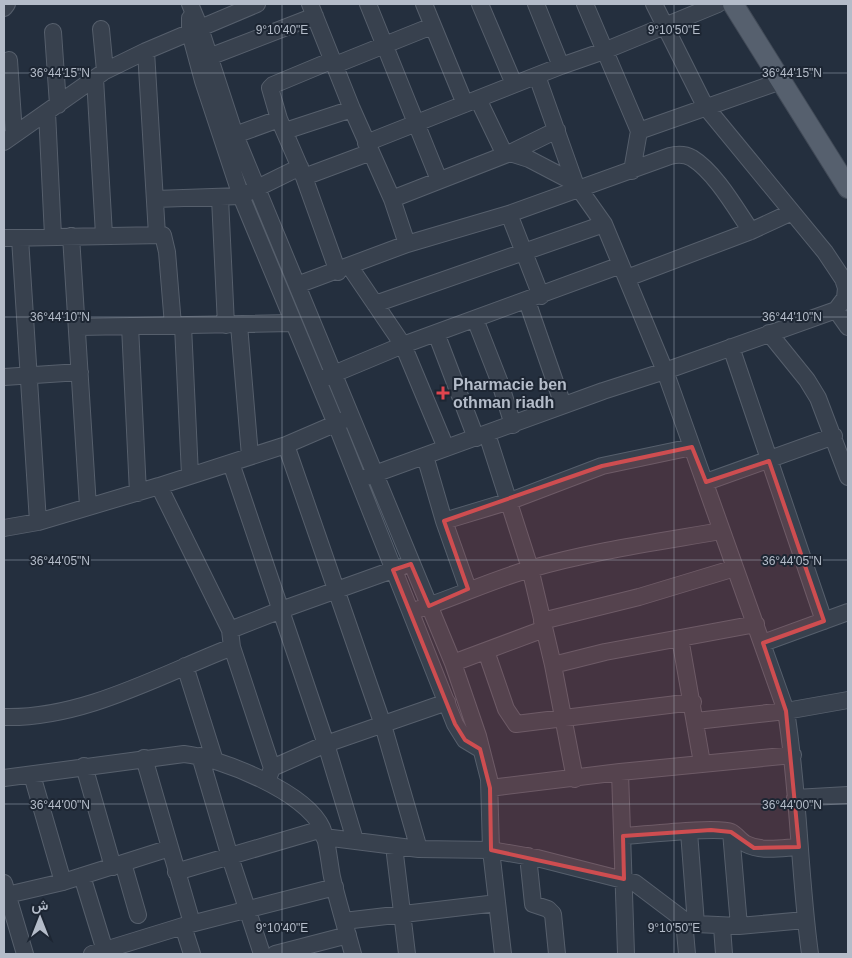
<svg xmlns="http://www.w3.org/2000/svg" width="852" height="958" viewBox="0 0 852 958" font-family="Arial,Vazirmatn,sans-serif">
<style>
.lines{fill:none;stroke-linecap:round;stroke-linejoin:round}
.minor-casing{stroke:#565f6c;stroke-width:18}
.major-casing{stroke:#414a57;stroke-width:22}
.minor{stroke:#38414e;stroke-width:16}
.major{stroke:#56606e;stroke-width:20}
.marked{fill:#ce4d50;fill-opacity:0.2;stroke:#ce4d50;stroke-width:4;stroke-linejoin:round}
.ticks{fill:none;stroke:#b4bcc9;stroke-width:1;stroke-opacity:0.45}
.health-dot{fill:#e0444e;stroke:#1d2633;stroke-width:2}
.labels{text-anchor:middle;stroke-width:4;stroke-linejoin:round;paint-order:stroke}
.poi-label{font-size:16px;font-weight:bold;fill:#b4bcc9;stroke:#1d2633;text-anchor:start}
.ticks-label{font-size:12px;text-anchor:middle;fill:#b4bcc9;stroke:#1d2633;stroke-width:4;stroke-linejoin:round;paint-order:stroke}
</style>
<rect width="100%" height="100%" fill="#242f3e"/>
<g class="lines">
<defs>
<path id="minor" d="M190 4 200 28 235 135 453 663 478 736 489 779 491 850 503 954
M310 4 352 109 392 199 407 244
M368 4 439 180
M424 4 465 104
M480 4 514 84
M536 4 561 66
M585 4 639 131 781 81
M4 8 7 4
M190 18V33L203 81 241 196 336 424 455 724 465 740 480 749
M101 29 105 71
M53 32 58 105
M146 51 157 235
M209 57 315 16
M9 60 14 134
M333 60 273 85 270 88 279 119 304 177 338 272
M335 65 432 26
M537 76 575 183 604 224 665 371 836 310 845 298 846 288 843 279 825 252 705 106 654 4
M95 78 104 235
M478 99 504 153
M47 112 53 236
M285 131 352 109
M235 135 279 119
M4 142 105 71 146 51 257 4
M366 143 561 66 604 51 718 4
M510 153 557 130
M632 171 639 131
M304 177 371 152
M220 198 226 325
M155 199 241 196 300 167
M392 199 510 153 529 159 575 183
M509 214 541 296
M71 236 88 507
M4 238 163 235 167 252 173 325
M20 238 38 522
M350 267 403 345 446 448
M627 278 751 231 792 212
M297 285 407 244 509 214 670 156C678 154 685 154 692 158 715 172 736 209 751 231
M527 301 563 405
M375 304 604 224
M836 310 848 327
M475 319 500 383 513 425
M239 325 250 456
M130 326 138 493
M183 326 190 475
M78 327 293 323
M436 333 476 438
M769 333 807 380 818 398 848 477
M731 347 824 621
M4 377 80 372
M324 378 403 345 621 265
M487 434 530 568 553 665 575 779
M286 445 383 725 419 849
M425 456 444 521 468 589
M231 463 326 744 355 840
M358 480 603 391 665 371 786 711C799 792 799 873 810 954
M706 482 834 436
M159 486 230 630 232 647 272 768 267 782
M444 521 510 501 602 466 692 447
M4 528 38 522 159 486 286 445 344 420
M419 609C456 597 492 580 530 569 592 551 658 542 721 531
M542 621 639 597 735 568
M230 630 281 610 401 567
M680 638 702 763
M763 643 848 612
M486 651 506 709 516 724 693 702
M453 663 544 629
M553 665 605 652 756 624
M185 666 215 761
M4 717C83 719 160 675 232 647
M696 721 786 711 848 700
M200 756 230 857 262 954
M144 758 192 923
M84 766 113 867
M272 768 326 744 447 702
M620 772 626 954
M32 775 63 882
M4 778 184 754C221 758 306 792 322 828 328 842 329 862 332 877 338 903 346 928 353 954
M490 788 620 772 793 755
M795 798 848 795
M689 832 696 924
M731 832 739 926
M623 836C642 835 718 826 731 832 736 834 740 841 746 844 762 852 781 848 799 847
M324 837 419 849 491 850 537 858 635 883 684 920 696 924 739 926 805 920
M394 846 407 954
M528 856 533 904 548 909 553 914 557 954
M123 863 138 915
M176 872 322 829
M82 876 106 954
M4 883 25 954
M7 895 63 882 170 848
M684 920 687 954
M344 921 497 903
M183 926 192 954
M722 927 724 954
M92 954 183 926 335 887
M275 954 348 935"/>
<path id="major" d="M733 4 848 188"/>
</defs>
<use href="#minor" class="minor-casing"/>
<use href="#major" class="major-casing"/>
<use href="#minor" class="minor"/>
<use href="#major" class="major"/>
</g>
<path class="marked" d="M692 447 706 482 769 461 824 621 763 643 786 711 799 847 754 848 731 832 711 830 623 836 624 879 491 850 490 788 480 749 465 740 455 724 393 570 411 564 429 606 468 589 444 521 602 466Z"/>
<path class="ticks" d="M282 4V954M674 4V954M4 73H848M4 317H848M4 560H848M4 804H848"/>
<path class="health-dot" d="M440.5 385.5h5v5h5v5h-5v5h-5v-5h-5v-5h5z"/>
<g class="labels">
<g class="poi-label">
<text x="453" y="390">Pharmacie ben<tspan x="453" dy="18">othman riadh</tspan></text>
</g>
</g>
<g class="ticks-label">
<text x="282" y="34">9°10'40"E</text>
<text x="674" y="34">9°10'50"E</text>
<text x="60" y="77">36°44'15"N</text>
<text x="792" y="77">36°44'15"N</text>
<text x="60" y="321">36°44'10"N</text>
<text x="792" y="321">36°44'10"N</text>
<text x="60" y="565">36°44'05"N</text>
<text x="792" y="565">36°44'05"N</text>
<text x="60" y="809">36°44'00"N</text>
<text x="792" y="809">36°44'00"N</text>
<text x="282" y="932">9°10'40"E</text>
<text x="674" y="932">9°10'50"E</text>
</g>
<rect width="852" height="958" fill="none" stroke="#b4bcc9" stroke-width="10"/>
<g transform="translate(40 918)" stroke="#1d2633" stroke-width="4" paint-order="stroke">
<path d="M0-4L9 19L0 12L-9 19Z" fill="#b4bcc9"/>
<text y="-8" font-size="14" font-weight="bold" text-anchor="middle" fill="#b4bcc9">ش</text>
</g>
</svg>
